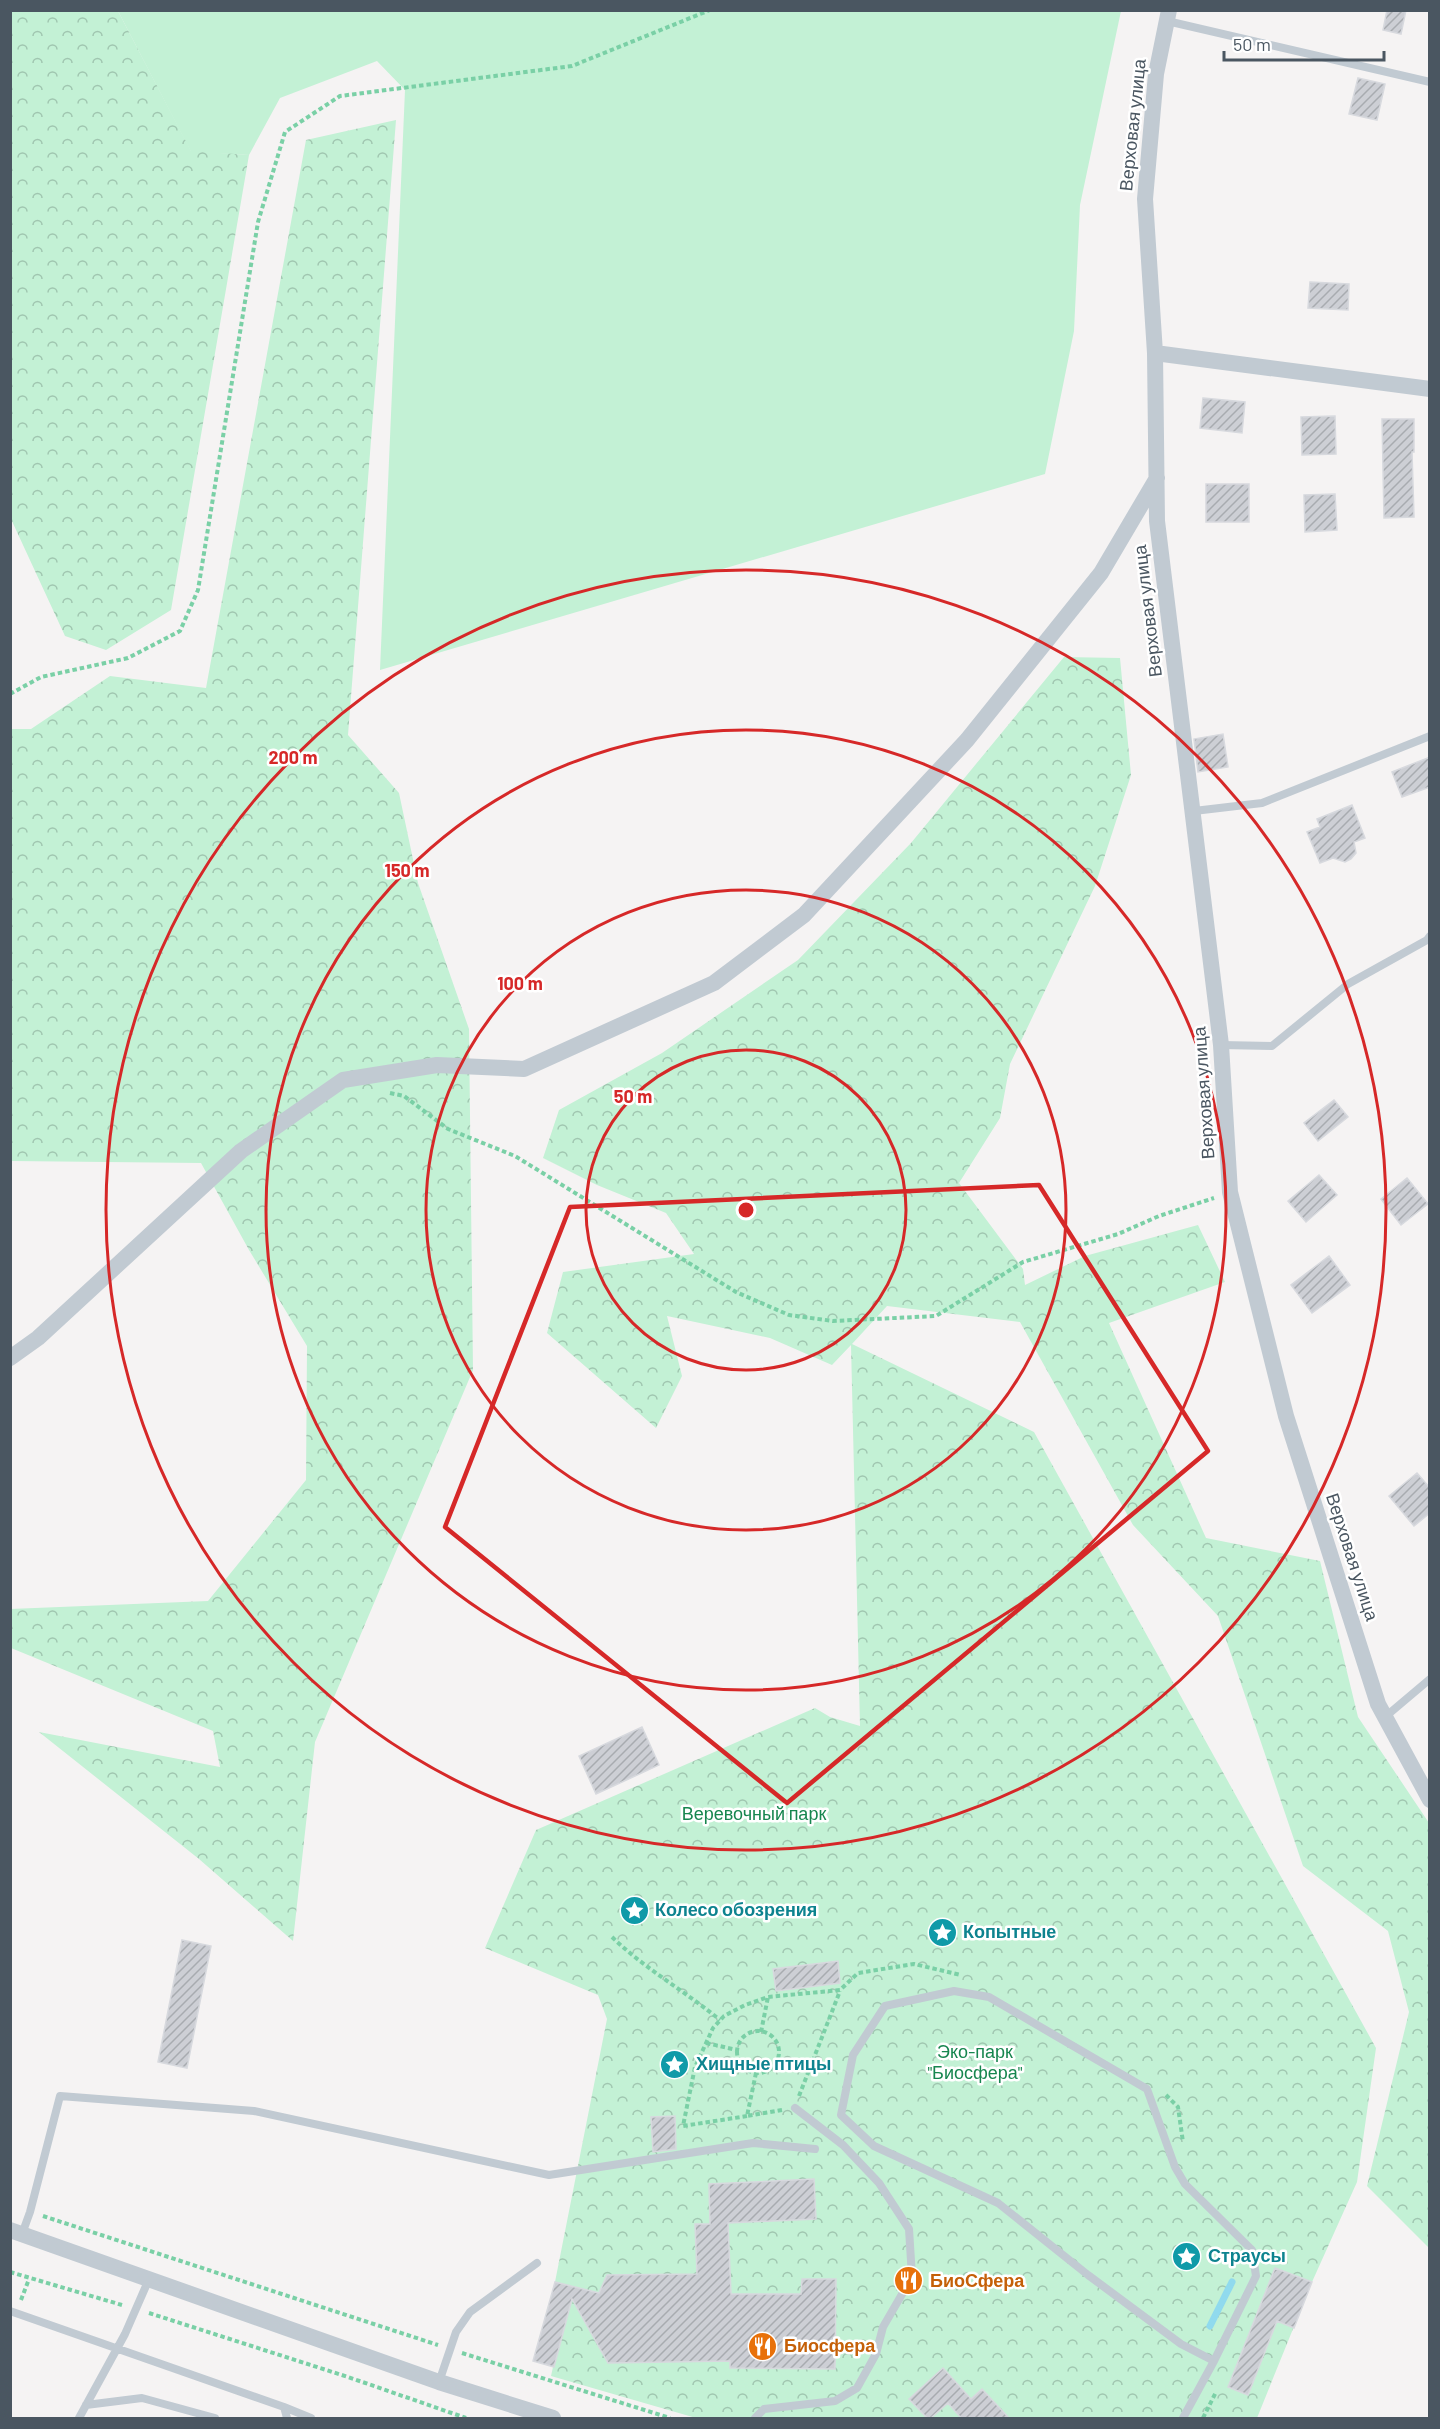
<svg xmlns="http://www.w3.org/2000/svg" width="1440" height="2429" viewBox="0 0 1440 2429" font-family="Barlow,sans-serif">
<style>
.grass{fill:#c3f1d5}
.forest{fill:url(#forest-crowns)}
.lines{fill:none;stroke-linecap:round;stroke-linejoin:round}
.stream{stroke:#90daee;stroke-width:7}
.building{fill:url(#building-hatch);stroke:#d7d9de;stroke-width:1.5}
.path{stroke:#7ad0a6;stroke-width:4;stroke-dasharray:4.5 3;stroke-linecap:butt}
.service{stroke:#c1cad2;stroke-width:8}
.minor{stroke:#c1cad2;stroke-width:16}
.marked{fill:none;stroke:#d62828;stroke-width:4.5;stroke-linejoin:round}
.ring{fill:none;stroke:#d62828;stroke-width:3}
.labels{text-anchor:middle;stroke-width:5;stroke-linejoin:round;paint-order:stroke}
.street-label{font-size:18px;fill:#4a5661;stroke:#fff}
.park-label{font-size:18px;fill:#17864f;stroke:#fff}
.culture-label{font-size:18px;font-weight:bold;fill:#0d838f;stroke:#fff;text-anchor:start}
.food-label{font-size:18px;font-weight:bold;fill:#c56008;stroke:#fff;text-anchor:start}
.centre{fill:#d62828;stroke:#fff;stroke-width:3}
.ring-label{font-size:18px;text-anchor:middle;font-weight:bold;fill:#d62828;stroke:#fff;stroke-width:5;stroke-linejoin:round;paint-order:stroke}
</style>
<defs>
<pattern id="forest-crowns" width="20" height="18" patternUnits="userSpaceOnUse" patternTransform="scale(1.5)"><rect width="20" height="18" fill="#c3f1d5"/><path d="M2 6a3 3 0 1 1 6 0M12 15a3 3 0 1 1 6 0" fill="none" stroke="#a0c6b0"/></pattern>
<pattern id="building-hatch" width="6" height="6" patternUnits="userSpaceOnUse" patternTransform="scale(1.5)"><rect width="6" height="6" fill="#cdcfd5"/><path d="M-1 1l2-2M0 6l6-6M5 7l2-2" fill="none" stroke="#a8abb0"/></pattern>
</defs>
<rect width="100%" height="100%" fill="#f5f3f3"/>
<path class="grass" d="M118 11H1121L1080 205 1074 331 1045 474 380 670 405 90 377 61 280 98 249 155 191 152Z"/>
<path class="forest" d="M10 11H118L191 151 249 155 171 610 106 650 65 636 11 519Z
M396 120 348 735 399 793 418 883 469 1029 473 1370 315 1742 293 1941 199 1859 39 1732 220 1767 213 1731 11 1648 10 1609 208 1601 306 1480 307 1346 249 1250 201 1163 11 1161V729H31L110 676 206 688 306 140Z
M1064 657 1120 658 1131 775 1095 886 1010 1064 1000 1118 959 1183 1023 1269 1025 1285 1085 1256 1198 1225 1225 1282 1109 1323 1206 1538 1320 1561 1358 1717 1429 1823V2248L1367 2186 1409 2012 1388 1931 1303 1866 1218 1616 1133 1525 1020 1322 887 1306 852 1344 1034 1432 1376 2048 1357 2182 1312 2282 1257 2418H696L551 2376 553 2367 533 2361 555 2282 607 2019 598 1995 485 1948 536 1830 815 1708 830 1717 860 1726 851 1345 832 1365 770 1338 667 1316 682 1376 656 1428 547 1333 563 1272 694 1254 666 1213 597 1185 543 1158 559 1110 662 1053 798 960 911 843Z"/>
<g class="lines">
<path class="stream" d="M1210 2326 1232 2282"/>
</g>
<path class="building" d="M1387 10H1406L1401 34 1383 30Z
M1358 78 1385 84 1377 120 1349 114Z
M1310 282 1349 284 1348 310 1308 308Z
M1203 398 1245 402 1242 433 1200 428Z
M1335 416 1336 454 1302 455 1301 417Z
M1382 419H1414V452H1412L1414 517 1384 518Z
M1206 484H1249V522H1206Z
M1335 494 1337 530 1305 532 1304 495Z
M1223 734 1228 767 1198 772 1194 739Z
M1430 757V787L1402 797 1392 772Z
M1352 805 1365 838 1354 842 1356 853 1351 859 1345 862 1333 858 1320 863 1307 832 1320 827 1317 819Z
M1334 1100 1348 1117 1318 1141 1304 1123Z
M1319 1175 1337 1195 1306 1222 1288 1201Z
M1407 1178 1428 1204 1401 1225 1381 1199Z
M1329 1256 1350 1285 1312 1313 1291 1285Z
M1417 1473 1430 1488V1513L1414 1526 1389 1496Z
M642 1727 659 1765 596 1794 579 1756Z
M182 1940 211 1946 187 2068 158 2062Z
M838 1961 840 1983 776 1991 773 1969Z
M675 2116 676 2149 653 2152 651 2117Z
M814 2179 816 2219 728 2223 731 2294H801L802 2279H836L835 2369 730 2368V2361L608 2363 572 2299 554 2367 533 2361 555 2282 599 2293 607 2275 697 2274 695 2224H710L709 2184Z
M1275 2268 1312 2282 1294 2328 1277 2321 1248 2395 1228 2387Z
M943 2368 971 2399 982 2389 1009 2418H961L948 2403 931 2418H927L909 2399Z"/>
<g class="lines">
<path class="path" d="M10 694 41 677 128 658 180 631 198 590 258 222 285 132 340 96 572 66 710 10
M390 1093 404 1096 448 1129 515 1156 736 1292 789 1315 833 1321 936 1316 1023 1262 1118 1234 1159 1216 1214 1198
M612 1937C645 1969 685 1991 720 2020
M737 2052a21 21 0 1 1 42 0a21 21 0 1 1-42 0Z
M761 2032 768 1997
M706 2043 737 2050
M778 2059 809 2067
M756 2073 747 2116 782 2110
M1166 2095 1178 2107 1183 2142
M799 2096 840 1991
M747 2116 683 2126 695 2067 713 2028 724 2016 745 2005 768 1997 840 1990 858 1973 914 1964 961 1975
M43 2216 438 2345
M10 2272 122 2305
M21 2300 29 2279
M149 2313 348 2377 466 2418
M462 2353 670 2418
M1203 2418 1216 2392"/>
<path class="service" d="M1167 21 1430 82
M1194 811 1262 803 1430 736
M1221 1045 1272 1046 1348 984 1427 940 1430 936
M1385 1717 1430 1679
M22 2234 30 2212 60 2096 254 2111 549 2175 753 2143 815 2149
M10 2311 284 2407 311 2418
M439 2382 456 2332 470 2312 537 2263
M86 2405 142 2398 215 2418
M284 2407 287 2418
M79 2418 125 2334 149 2279
M755 2418 764 2409 835 2401 857 2388 876 2354 883 2327 912 2277 909 2229 879 2183 843 2145 795 2108
M1183 2418 1214 2361 1256 2276 1252 2250 1185 2184 1175 2167 1147 2089 989 1997 954 1991 885 2006 853 2055 841 2115 874 2146 998 2203 1088 2275 1181 2344 1214 2361"/>
<path class="minor" d="M1169 10 1156 74 1145 199 1155 353 1157 521 1221 1045 1230 1192 1286 1416 1378 1704 1430 1800
M1155 353 1430 389
M10 1358 38 1338 241 1151 343 1080 437 1065 524 1069 714 983 804 915 967 740 1101 573 1157 478
M10 2230 439 2382 553 2418"/>
</g>
<path class="marked" d="M1039 1185 1208 1451 787 1803 445 1527 570 1207Z"/>
<g class="ring">
<circle cx="746" cy="1210" r="160"/>
<circle cx="746" cy="1210" r="320"/>
<circle cx="746" cy="1210" r="480"/>
<circle cx="746" cy="1210" r="640"/>
</g>
<defs>
<symbol id="sight-disc" viewBox="-11 -11 22 22"><circle r="9.5" fill="#0f9aa8" stroke="#fff"/><path d="M0-6L1.8-2.2L6-1.7L2.9 1.2L3.7 5.4L0 3.3L-3.7 5.4L-2.9 1.2L-6-1.7L-1.8-2.2Z" fill="#fff"/></symbol>
<symbol id="restaurant-disc" viewBox="-11 -11 22 22"><circle r="9.5" fill="#e8710a" stroke="#fff"/><path d="M-5-6h1v4h1v-4h1v4h1v-4h1v5L-1.5 .5V6h-2V.5L-5-1ZM5-6V6H3V1.5H1.5Q1.5-4 5-6Z" fill="#fff"/></symbol>
</defs>
<g fill-rule="evenodd">
<use href="#sight-disc" x="618" y="1894" width="33" height="33"/>
<use href="#sight-disc" x="926" y="1916" width="33" height="33"/>
<use href="#sight-disc" x="658" y="2048" width="33" height="33"/>
<use href="#sight-disc" x="1170" y="2240" width="33" height="33"/>
<use href="#restaurant-disc" x="892" y="2264" width="33" height="33"/>
<use href="#restaurant-disc" x="746" y="2330" width="33" height="33"/>
</g>
<g class="labels">
<g class="street-label">
<text transform="translate(1133 125) rotate(-84)" y="6">Верховая улица</text>
<text transform="translate(1148 611) rotate(-97)" y="6">Верховая улица</text>
<text transform="translate(1204 1093) rotate(-94)" y="6">Верховая улица</text>
<text transform="translate(1352 1557) rotate(72)" y="6">Верховая улица</text>
</g>
<g class="park-label">
<text x="754" y="1820">Веревочный парк</text>
<text x="975" y="2058">Эко-парк<tspan x="975" dy="21">"Биосфера"</tspan></text>
</g>
<g class="culture-label">
<text x="655" y="1916">Колесо обозрения</text>
<text x="963" y="1938">Копытные</text>
<text x="696" y="2070">Хищные птицы</text>
<text x="1208" y="2262">Страусы</text>
</g>
<g class="food-label">
<text x="930" y="2287">БиоСфера</text>
<text x="784" y="2352">Биосфера</text>
</g>
</g>
<circle cx="746" cy="1210" r="9" class="centre"/>
<g class="ring-label">
<text x="293" y="764">200 m</text>
<text x="407" y="877">150 m</text>
<text x="520" y="990">100 m</text>
<text x="633" y="1103">50 m</text>
</g>
<rect width="1440" height="2429" fill="none" stroke="#4a5661" stroke-width="24"/>
<path d="M1224 51v9h160v-9" fill="none" stroke="#4a5661" stroke-width="3"/>
<text x="1233" y="51" font-size="18" fill="#4a5661" stroke="#ffffff" stroke-width="4.5" paint-order="stroke">50 m</text>
</svg>
